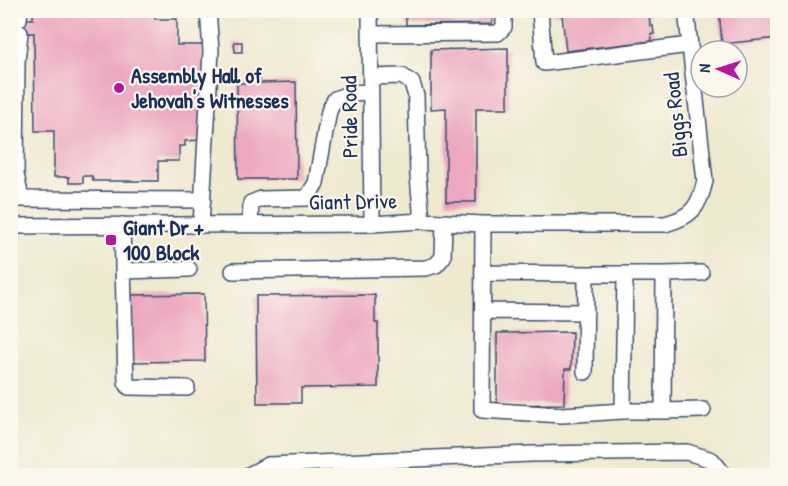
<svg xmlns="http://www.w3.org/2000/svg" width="788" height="486" viewBox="0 0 788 486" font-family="'Patrick Hand',sans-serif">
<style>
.building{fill:#eca8c0}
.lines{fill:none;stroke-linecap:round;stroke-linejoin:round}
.minor-casing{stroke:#3b4b6f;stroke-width:18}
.minor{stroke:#fff;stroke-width:15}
.poi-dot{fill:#b5179e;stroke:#fbf7ec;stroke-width:2}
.labels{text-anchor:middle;stroke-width:4.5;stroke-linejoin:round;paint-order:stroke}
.poi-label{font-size:22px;font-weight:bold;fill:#1b2f5e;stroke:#fbf7ec;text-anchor:start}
.street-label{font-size:22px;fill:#1b2f5e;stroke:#fbf7ec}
</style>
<rect width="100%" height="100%" fill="#fbf7ec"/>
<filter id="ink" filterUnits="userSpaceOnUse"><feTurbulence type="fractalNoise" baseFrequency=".0167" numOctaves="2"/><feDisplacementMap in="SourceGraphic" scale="12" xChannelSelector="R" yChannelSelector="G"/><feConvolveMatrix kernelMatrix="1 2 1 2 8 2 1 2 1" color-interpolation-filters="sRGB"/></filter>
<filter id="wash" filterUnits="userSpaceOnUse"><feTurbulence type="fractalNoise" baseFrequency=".008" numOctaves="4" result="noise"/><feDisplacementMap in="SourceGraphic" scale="24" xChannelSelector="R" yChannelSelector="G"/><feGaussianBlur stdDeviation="1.35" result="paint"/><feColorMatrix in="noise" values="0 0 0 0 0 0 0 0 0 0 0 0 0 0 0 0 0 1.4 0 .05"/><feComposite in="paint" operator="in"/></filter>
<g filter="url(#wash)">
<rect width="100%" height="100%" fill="#efe9d0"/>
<g id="blocks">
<path class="building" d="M33 10H86V12L155 10V19H177V45H203L205 138 202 140 185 141V146H179V161H158V181H93L92 176H83V183H69V177H54V131H35L34 33H10V19H33Z
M406 10H492V24L406 25Z
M547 10H649L650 26H653L654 34H651L652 41 566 51 562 15 547 13Z
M719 10H778V38L722 44Z
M234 42H242V52H235Z
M508 48V108H476V202H446V108L431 109V50Z
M247 75H260V83L296 82 297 179H238L237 83H247Z
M204 294 205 361 131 362 130 295Z
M375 295V323H378V387L301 388V403H257L256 296Z
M572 332 571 369H565L564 404 497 405V333Z"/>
</g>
</g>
<g filter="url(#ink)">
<use href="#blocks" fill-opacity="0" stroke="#3b4b6f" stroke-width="1.5"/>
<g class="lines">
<defs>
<path id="minor" d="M370 10 372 224
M540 10 544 63 690 45
M19 19 20 10
M370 34 498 33 504 27V10
M17 62 16 174 21 199
M10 64 17 62 20 33
M371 77 402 76 412 83 416 96 418 176 422 221
M10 199 203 200
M483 224 482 410 562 415 623 411H663L664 274H625
M122 225 126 382 129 387 187 388
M201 225 211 51 208 10
M250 225 251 203 261 199 307 198 316 183 329 111 335 99 350 93 371 92
M10 226 372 224 422 221 483 224H665C692 217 699 207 705 181L686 10
M123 271 189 269
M233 271 426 268 436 265 443 257 444 222
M483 273 586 274 585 372
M586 274H625L623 411
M664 274 701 273
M483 311 586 312
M663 411 703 410
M247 476 268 465 532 454 687 452 712 460 721 471V476"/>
</defs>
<use href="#minor" class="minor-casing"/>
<use href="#minor" class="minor"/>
</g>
</g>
<g class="poi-dot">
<circle cx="119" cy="88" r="6"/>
<rect x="105" y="234" width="12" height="12" rx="3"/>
</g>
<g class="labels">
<g class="poi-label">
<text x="131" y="83">Assembly Hall of<tspan x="131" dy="25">Jehovah's Witnesses</tspan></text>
<text x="123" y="235">Giant Dr +<tspan x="123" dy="25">100 Block</tspan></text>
</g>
<g class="street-label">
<text transform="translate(675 115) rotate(-96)" y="8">Biggs Road</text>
<text transform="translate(349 117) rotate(-91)" y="8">Pride Road</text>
<text transform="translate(353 201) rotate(-1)" y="8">Giant Drive</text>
</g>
</g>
<rect width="788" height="486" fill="none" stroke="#fbf7ec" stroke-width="36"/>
<g transform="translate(719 69) rotate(273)"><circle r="28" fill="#fbf7ec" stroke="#a1a7b3" stroke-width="1.5"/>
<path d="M0-4.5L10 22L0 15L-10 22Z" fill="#b5179e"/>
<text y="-9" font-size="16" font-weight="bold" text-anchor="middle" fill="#1b2f5e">N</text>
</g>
</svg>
